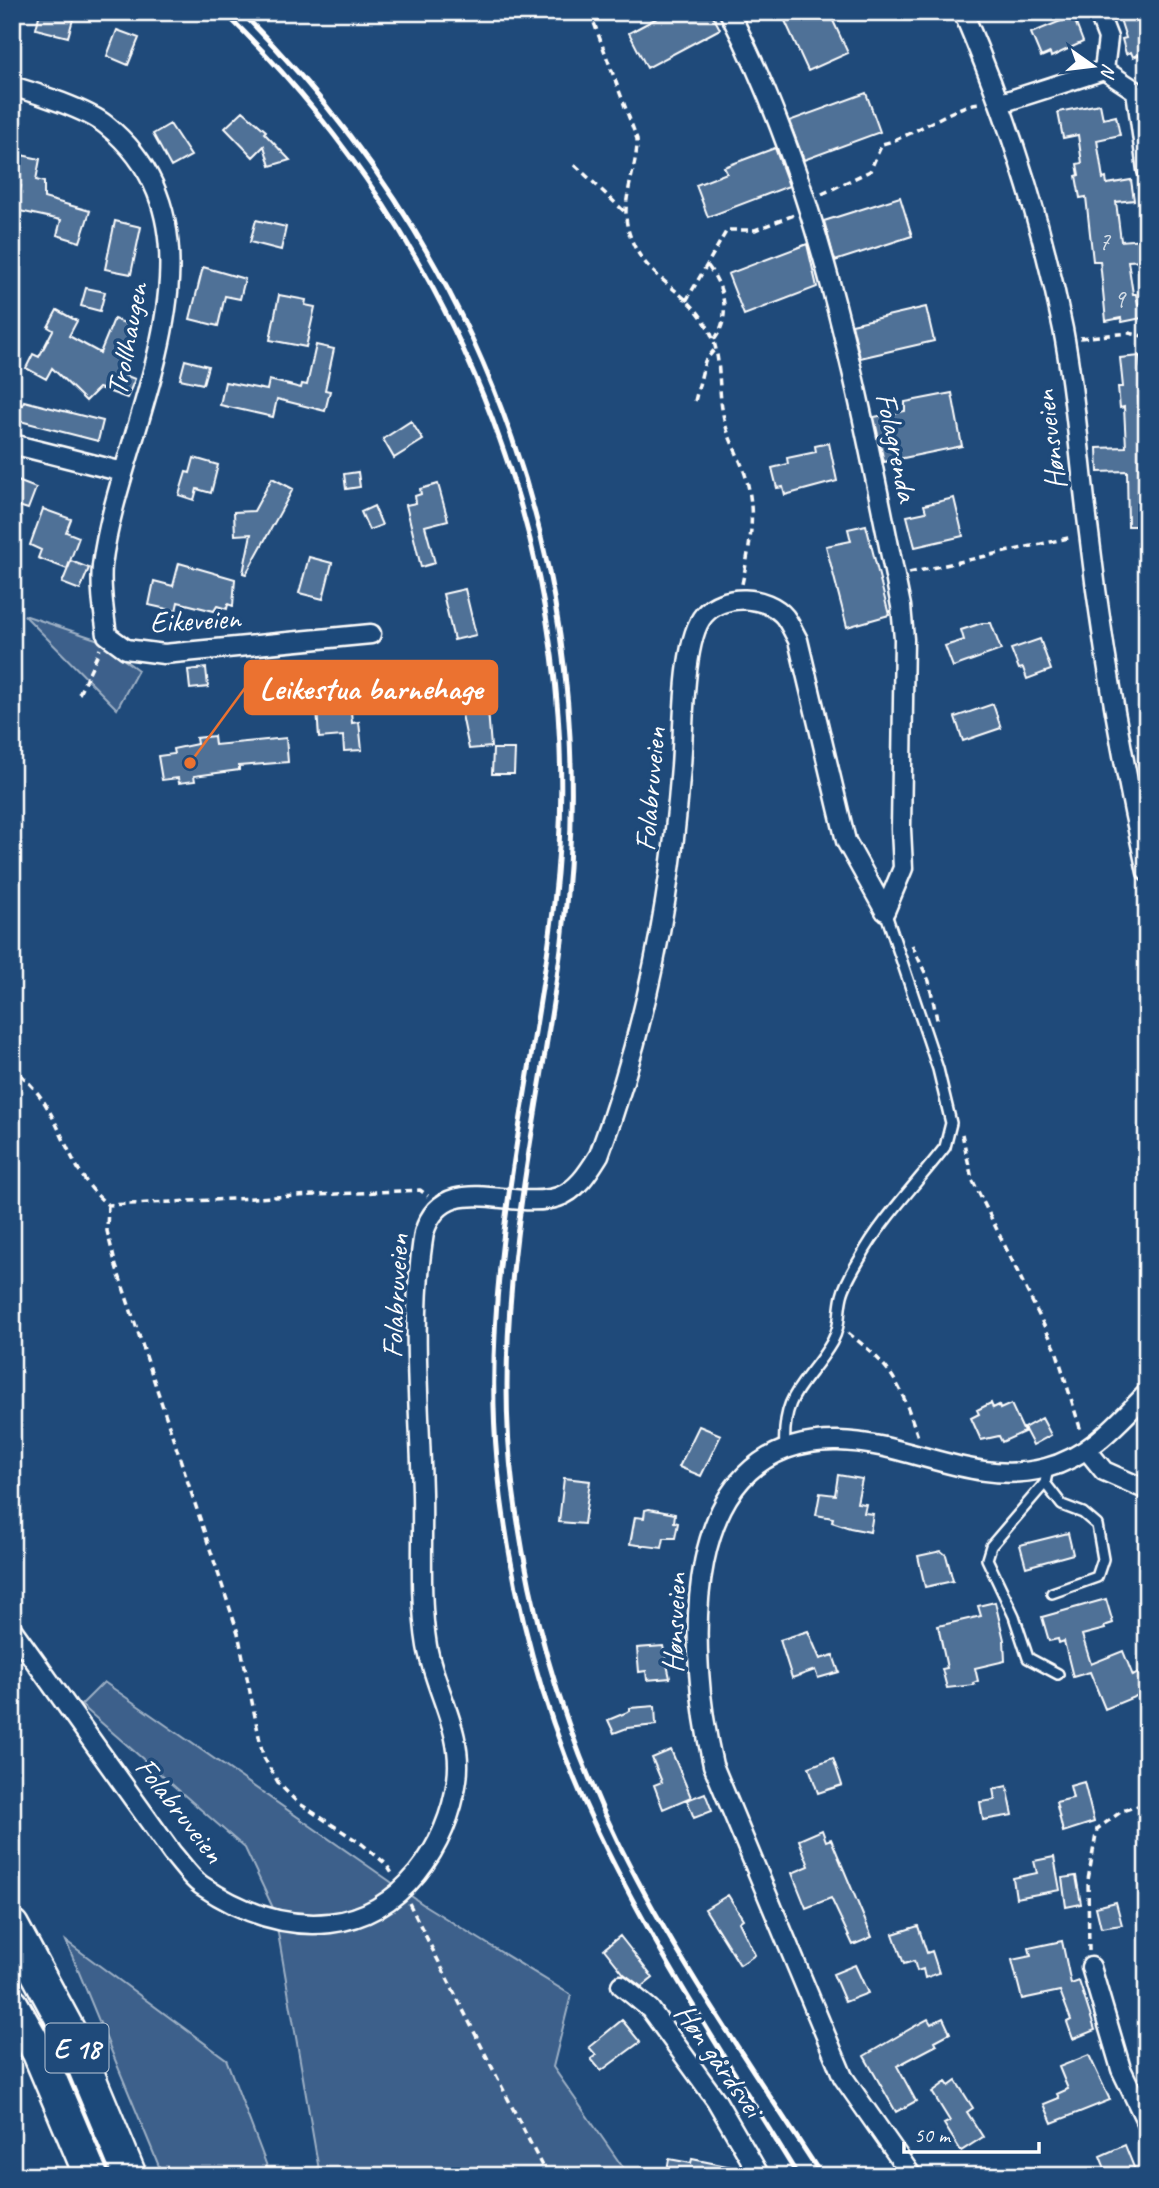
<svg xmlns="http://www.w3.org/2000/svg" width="1159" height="2188" viewBox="0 0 1159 2188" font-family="Caveat,sans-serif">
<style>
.green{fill:#3c618b;stroke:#9eb0c5;stroke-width:2}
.building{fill:#507197;stroke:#fff;stroke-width:2}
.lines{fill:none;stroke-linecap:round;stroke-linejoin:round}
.lane-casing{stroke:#fff;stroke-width:14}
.street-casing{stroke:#fff;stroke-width:23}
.highway-casing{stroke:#fff;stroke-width:37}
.path{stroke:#fff;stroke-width:3.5;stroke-dasharray:7 5;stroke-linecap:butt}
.lane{stroke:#1f4a7a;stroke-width:9}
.street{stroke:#1f4a7a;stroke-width:18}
.highway{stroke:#1f4a7a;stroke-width:32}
.rail{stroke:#fff;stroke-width:5}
.labels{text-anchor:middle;stroke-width:7;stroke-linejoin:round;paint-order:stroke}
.number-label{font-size:26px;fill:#d3dce5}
.shield{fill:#1f4a7a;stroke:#bcc9d7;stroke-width:2}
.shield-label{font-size:28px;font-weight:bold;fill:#fff}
.street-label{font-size:30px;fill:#fff;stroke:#1f4a7a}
.leader{fill:none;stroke:#eb7230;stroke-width:2.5}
.callout-dot{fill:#eb7230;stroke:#1f4a7a;stroke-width:2.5}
.callout{fill:#eb7230;stroke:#eb7230;stroke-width:2.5}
.callout-label{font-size:32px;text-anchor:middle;font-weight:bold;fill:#fff}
</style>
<rect width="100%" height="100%" fill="#1f4a7a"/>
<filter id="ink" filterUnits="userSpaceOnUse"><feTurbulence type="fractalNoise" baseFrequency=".0143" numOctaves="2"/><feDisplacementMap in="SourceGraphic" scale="14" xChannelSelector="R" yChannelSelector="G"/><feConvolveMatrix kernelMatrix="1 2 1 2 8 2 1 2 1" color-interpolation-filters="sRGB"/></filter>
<g filter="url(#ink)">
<path class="green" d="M24 615 96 639 138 670 117 709Z
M104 1682 424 1905 571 1995 553 2067 624 2169 590 2176H320L274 1910 245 1848 81 1705Z
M66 1941 226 2059 268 2169 263 2176H163Z"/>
<path class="building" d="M40 12H75L68 37 36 29Z
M668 12H711L720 29 647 68 629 33Z
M781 12H829L848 53 808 71Z
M1131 12H1138L1147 37V52L1133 57 1131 52 1126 54 1122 39 1126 38 1119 16Z
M1073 16 1083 42 1051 57 1050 53 1041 57 1031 33Z
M117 30 139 38 128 65 107 56Z
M866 93 880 132 804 160 789 121Z
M1100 104 1103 119 1116 116 1120 135 1097 140 1103 179 1106 178 1107 184 1131 180 1134 200 1116 202 1121 241 1143 239 1145 260 1128 261 1133 294H1136L1138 304 1147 303V317L1122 322 1121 318 1106 321 1100 261H1093L1086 197 1080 198 1076 176 1079 175 1077 164 1082 163 1078 135 1063 138 1058 112Z
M243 111 266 131 264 133 290 160 270 166 264 146 253 157 225 128Z
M170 124 191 156 171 167 153 134Z
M775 148 789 186 708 217 696 185 727 173 724 167Z
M12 153 40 159 36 180 44 182V198L90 211 80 242 57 235 61 220 15 210 21 186 12 184Z
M900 197 912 236 835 261 824 221Z
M256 220 286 227 281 250 250 242Z
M115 221 141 227 131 274 105 269Z
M807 244 817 287 744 315 728 274Z
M203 267 245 279 240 299 225 296 218 326 190 319Z
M86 288 105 292 100 311 81 306Z
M279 295 306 300 305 305 315 307 306 347 270 340Z
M926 307 934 341 860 358 852 324Z
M57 310 77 321 69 336 100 353 114 319 136 327 119 373 135 379 127 398 99 388 86 401 52 368 46 379 26 368 33 354 39 357 53 330 48 327Z
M316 345 334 349 325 390 330 391 325 411 277 399 273 417 220 405 225 382 267 390 269 380 301 388 302 384 307 385Z
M1140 356 1141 367 1147 366V396L1138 397 1141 423H1147V526H1128L1127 471 1098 472 1097 448 1126 447 1124 407 1120 408 1118 387H1123L1120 358Z
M185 360 208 366 203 384 180 379Z
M952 393 962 446 884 462 874 417 905 411V402Z
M24 401 103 421 98 441 12 419 14 403 23 405Z
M411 421 423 440 394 458 383 439Z
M829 443 837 481 785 495 783 487 777 488 772 468 788 464 787 458 816 452 815 446Z
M194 458 218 465 211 493 197 489 194 500 179 495 186 472 190 473Z
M358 472 360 487 346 489 344 474Z
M272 478 293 489 246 574 243 573 251 534 235 535 234 512 254 511Z
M15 480 36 488 28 509 12 504Z
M438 484 448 520 425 526 435 563 421 567 406 505 416 503 415 496 421 494 420 489Z
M954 498 963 536 915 547 907 516 926 512 924 505Z
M374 506 382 525 369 530 361 512Z
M43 509 71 519 66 532 79 537 67 569 38 558 41 550 30 545Z
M866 525 889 615 847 627 826 546 851 541 848 529Z
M309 557 332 563 323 599 299 593Z
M71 561 89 568 80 590 62 583Z
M179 563 235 579 233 606 228 604 227 609 217 606 214 611 178 602 176 611 149 605 154 581 173 586Z
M465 589 476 635 454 640 443 594Z
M982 623H991L1001 650 953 667 945 646 964 640 961 630Z
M1040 639 1051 670 1027 679 1023 668 1019 669 1011 649Z
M206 668 208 687 190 689 188 670Z
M480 703 481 711 488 710 491 747 469 749 460 705Z
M993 704 1001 728 963 741 955 717Z
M337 708V712L351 711 352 723 359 722 362 750 344 751 343 736 319 738 317 709Z
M214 736 215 745 286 738 288 762 239 766V770L194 776 195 781 179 783 178 778 162 780 158 756 174 754 173 749 197 744 196 738Z
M493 749H515L514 774H492Z
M991 1403 993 1408 999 1405 1000 1409 1011 1404 1024 1432 1002 1442 999 1436 981 1440 971 1418 979 1414 977 1410Z
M1042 1418 1051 1435 1033 1445 1024 1428Z
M699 1426 721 1435 701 1476 679 1467Z
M838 1475 862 1479 857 1503 866 1504 864 1513 873 1514 870 1532 850 1528 832 1522 833 1518 816 1515 820 1493 835 1495Z
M564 1478 590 1481 584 1524 559 1522Z
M649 1509 675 1514 674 1522 678 1523 675 1538H664L662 1548 630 1544 635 1517 644 1518 645 1510Z
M1068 1533 1073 1554 1026 1567 1020 1545Z
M941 1551 946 1555 953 1581 925 1587 918 1556Z
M1106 1599 1113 1623 1104 1626 1105 1629 1082 1635 1091 1664 1123 1651 1133 1676 1138 1673 1146 1692 1105 1709 1090 1672 1073 1677 1064 1641 1059 1643 1058 1639 1049 1641 1042 1617Z
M995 1602 1004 1640 1005 1661 975 1668 978 1681 973 1683 974 1685 947 1688 942 1669 947 1668 938 1626 981 1616 978 1606Z
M808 1631 820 1659 833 1655 839 1672 818 1678 815 1670 792 1678 780 1640Z
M663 1646 670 1678 647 1680 646 1671 639 1672 637 1648Z
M655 1706 656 1725 627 1728 614 1733 608 1720 630 1711V1708Z
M671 1750 691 1797 663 1809 654 1785 662 1782 652 1758Z
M833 1758 842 1785 818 1793 809 1767Z
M1084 1782 1094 1822 1063 1832 1056 1802 1073 1798 1070 1786Z
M1007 1786 1013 1815 983 1820 980 1802 995 1800 993 1789Z
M705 1793 712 1811 694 1818 687 1800Z
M822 1830 826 1841 831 1839 872 1937 853 1945 831 1898 806 1908 792 1873 809 1866 799 1840Z
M1054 1857 1060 1890 1016 1898 1013 1878 1037 1873 1034 1861Z
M1076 1876 1081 1904 1066 1907 1062 1878Z
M728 1895 743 1919 739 1922 755 1955 740 1965 705 1909Z
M1116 1902 1122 1925 1101 1928 1096 1907Z
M918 1926 927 1953 932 1951 939 1973 925 1978 923 1969 917 1971 914 1961 904 1964 893 1934Z
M620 1936 653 1978 642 1987 624 1974 604 1949Z
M1062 1941 1071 1984 1079 1981 1095 2030 1073 2039 1067 2022 1071 2020 1060 1991 1022 1999 1012 1960 1031 1956 1029 1948Z
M855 1965 868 1993 845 2002 833 1974Z
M943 2018 950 2033 935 2041 937 2045 897 2066 916 2101 896 2112 864 2056 915 2026 928 2019 931 2024Z
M622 2020 640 2042 601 2071 591 2059 596 2055 589 2047Z
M1089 2055 1110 2100 1052 2123 1044 2104 1059 2098 1057 2094 1068 2089 1059 2067Z
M956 2081 973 2108 967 2112 983 2137 961 2151 944 2124 950 2121 932 2092 946 2082 949 2086Z
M1125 2145 1135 2170 1122 2176H1108L1100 2156Z
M669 2159 691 2163 692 2159 742 2169 741 2176H666Z"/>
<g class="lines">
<defs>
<path id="lane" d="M785 1450C781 1391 807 1385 832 1342 841 1326 838 1313 842 1296 845 1283 854 1269 861 1257 880 1221 919 1181 945 1147L951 1123 938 1069 885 911
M1048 1468 1045 1483 991 1546 987 1559 1014 1616 1028 1658 1058 1674
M1045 1483 1062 1505 1083 1513 1097 1525 1103 1559 1097 1577 1052 1593"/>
<path id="street" d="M729 12C824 197 860 404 901 606L904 639 901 829 903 868 885 911
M963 12C1007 115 1041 219 1063 329 1076 397 1080 465 1089 533 1102 647 1122 760 1147 872
M1098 12 1108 38 1104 70
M12 86C36 93 88 110 106 125 243 235 118 430 102 566 100 588 104 613 107 635L126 649 164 654 371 634
M1001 103 1104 70 1136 91 1147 170
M12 444 123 472
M1087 1450 1104 1471 1147 1490
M12 1629 172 1853C181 1863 190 1877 201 1885 239 1911 283 1928 330 1923 402 1915 448 1846 457 1780 464 1733 435 1691 427 1646 419 1597 423 1543 422 1493 420 1408 410 1317 424 1233 443 1168 512 1212 558 1197 577 1191 589 1171 599 1155 646 1029 671 900 681 766 684 732 682 640 704 615 723 593 767 595 785 617 790 624 794 633 798 640L846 841 885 911
M1091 1967 1121 2069 1147 2123
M621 1985 650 2009 716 2100 760 2176
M912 2176 843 2077 713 1765C688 1657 673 1438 838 1441 909 1442 974 1487 1046 1468 1089 1457 1118 1423 1147 1393"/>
<path id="highway" d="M12 1926 73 2039 130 2176
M12 2005 39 2053 91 2176"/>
</defs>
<use href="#lane" class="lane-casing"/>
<use href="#street" class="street-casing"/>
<use href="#highway" class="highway-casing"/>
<path class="path" d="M590 12 637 139C638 168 620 200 628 229 641 279 685 286 707 326 723 353 717 385 723 414 727 437 738 453 745 474 757 512 750 546 742 584
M575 165 626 213
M822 194 870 171 882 144C913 137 957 103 981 103
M708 266C724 288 732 316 714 340
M686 301 727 230H755L794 215
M1080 338 1129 333 1147 337
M695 401 705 361 715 349
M909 573 1073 537
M79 694 100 649
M912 945 929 981 938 1024
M12 1066C22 1076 34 1087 42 1099 66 1135 73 1177 108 1205L420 1190 428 1196
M962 1134 972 1179 1056 1350 1081 1431
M108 1205 107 1231 116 1266 238 1633 263 1756 279 1784 297 1802 362 1844 386 1864 393 1875
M848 1333C895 1369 900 1384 919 1440
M409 1903 547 2176
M1089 1951 1088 1880 1097 1829 1122 1811 1147 1803"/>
<use href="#lane" class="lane"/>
<use href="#street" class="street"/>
<use href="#highway" class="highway"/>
<path class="rail" d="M224 12C461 240 593 574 554 903 532 1089 480 1272 497 1460 509 1589 542 1715 598 1832 655 1951 729 2063 798 2176
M241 12C492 261 606 590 562 941 538 1124 490 1302 513 1488 529 1613 564 1733 620 1846 677 1961 752 2068 822 2176"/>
</g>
</g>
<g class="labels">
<g class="number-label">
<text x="1104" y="250">7</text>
<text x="1119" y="307">9</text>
</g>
<rect class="shield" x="45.5" y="2023.5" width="63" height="49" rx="5"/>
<g class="shield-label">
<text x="77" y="2058">E 18</text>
</g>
<g class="street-label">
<text transform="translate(127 339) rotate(-79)" y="10">Trollhaugen</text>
<text transform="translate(1050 440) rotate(-97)" y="10">Hønsveien</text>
<text transform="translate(897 447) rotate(78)" y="10">Folagrenda</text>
<text transform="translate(195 620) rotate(-3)" y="10">Eikeveien</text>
<text transform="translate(650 789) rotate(-85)" y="10">Folabruveien</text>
<text transform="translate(395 1296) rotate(-87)" y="10">Folabruveien</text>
<text transform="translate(674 1623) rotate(-88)" y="10">Hønsveien</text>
<text transform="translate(180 1810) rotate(52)" y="10">Folabruveien</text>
<text transform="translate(719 2060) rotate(55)" y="10">Høn gårdsvei</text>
</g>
</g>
<path class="leader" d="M190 763L245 688"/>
<circle class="callout-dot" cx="190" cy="763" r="7"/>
<rect class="callout" x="245" y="661" width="252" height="53" rx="7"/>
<g class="callout-label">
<text x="371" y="699">Leikestua barnehage</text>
</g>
<rect width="1159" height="2188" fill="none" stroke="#1f4a7a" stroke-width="42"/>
<rect x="21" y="21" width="1117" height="2146" fill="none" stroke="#fff" stroke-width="2.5" filter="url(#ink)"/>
<g transform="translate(1093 66) rotate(104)" stroke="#1f4a7a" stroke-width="5" paint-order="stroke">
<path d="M0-5L12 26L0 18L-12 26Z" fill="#ffffff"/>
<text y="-10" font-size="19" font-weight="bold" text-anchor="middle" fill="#ffffff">N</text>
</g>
<path d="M904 2142v10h135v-10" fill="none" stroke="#ffffff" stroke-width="3.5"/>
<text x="914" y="2142" font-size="21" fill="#ffffff" stroke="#1f4a7a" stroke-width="5" paint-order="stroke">50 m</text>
</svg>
